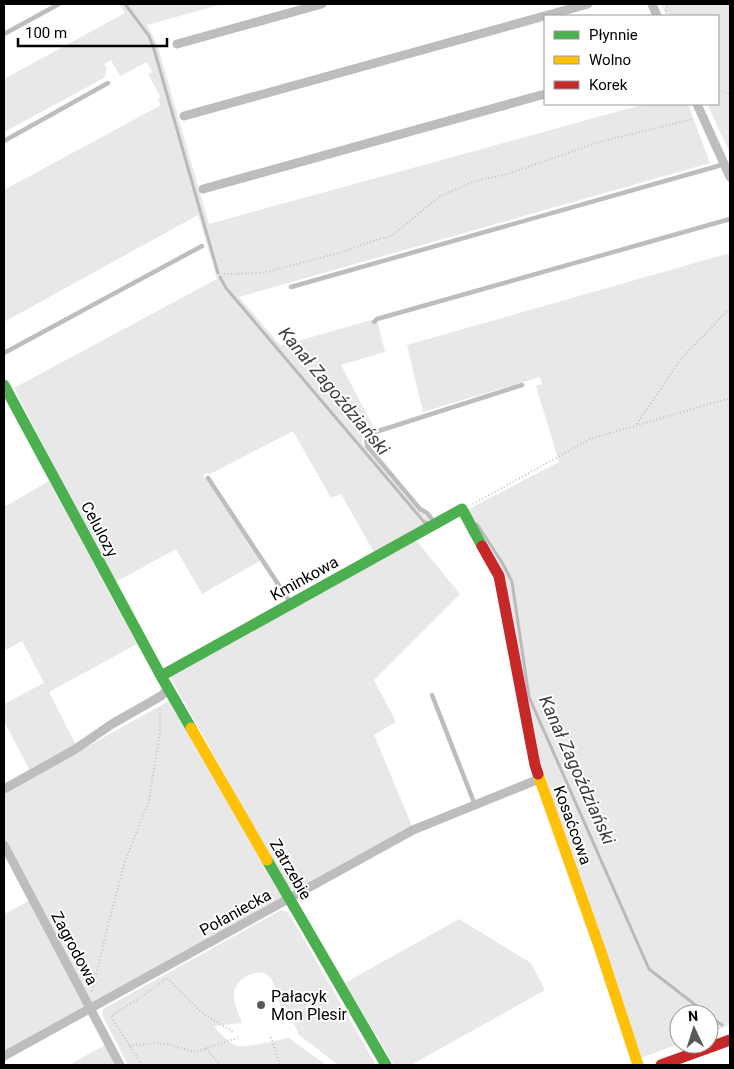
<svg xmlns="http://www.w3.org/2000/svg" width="734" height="1069" viewBox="0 0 734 1069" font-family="Roboto,sans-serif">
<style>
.green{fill:#e8e8e8}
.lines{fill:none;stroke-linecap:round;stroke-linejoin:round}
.stream{stroke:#bababa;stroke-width:3}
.path{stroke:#c2c2c2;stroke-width:2;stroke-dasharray:1 2.5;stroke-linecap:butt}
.lane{stroke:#bdbdbd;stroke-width:4.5}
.street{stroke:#bdbdbd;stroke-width:9}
.fast{stroke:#4caf50;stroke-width:11}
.slow{stroke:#ffc107;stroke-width:11}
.jam{stroke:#c62828;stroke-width:11}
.poi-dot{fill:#595959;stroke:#fff;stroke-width:2}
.labels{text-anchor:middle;stroke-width:4;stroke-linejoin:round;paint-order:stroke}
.street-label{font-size:16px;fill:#000;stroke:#fff}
.poi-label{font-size:16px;fill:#000;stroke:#fff;text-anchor:start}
.water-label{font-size:18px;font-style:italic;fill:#3d3d3d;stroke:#fff}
</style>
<rect width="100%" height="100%" fill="#fff"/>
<path class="green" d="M119 4H223L147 25 157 44 209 224 645 104H688L710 163 239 297 281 346 371 320 378 323 385 352 341 365 374 428 366 431 362 436 363 445 417 509 428 518 429 524 375 554 341 494 331 498 293 431 210 474 207 473 203 475 260 561 202 594 176 549 114 583 14 388 217 279 198 215 4 322V190L161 105 158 100 160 96 148 74 152 72 147 62 120 76 111 60 104 64 107 69 104 78 4 132V79L125 13Z
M661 4H730V153L707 104H718V16H667Z
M730 253V1025L709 1033V1014H679V1044L638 1059 541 764 502 573 465 511 559 462 536 386 542 384 540 377 423 412 407 345Z
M49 481 137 644 49 692 76 745 30 771 4 721V704L44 683 22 641 4 651V507Z
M415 539 460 594 374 680 396 722 374 735 412 826 297 891 287 888 170 676Z
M169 701 284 897 92 1004 4 838V793Z
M29 901 85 1008 4 1053V914Z
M281 910 288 912 376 1065H338L299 1035 289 1012 282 1011C279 1003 275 983 270 977 259 965 235 979 234 993 233 1003 239 1014 242 1023L214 1026C218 1032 230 1044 238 1046 249 1048 276 1040 289 1038L326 1065H128L102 1015 103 1009Z
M459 919 531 963 545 990 411 1065H394L345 983Z
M105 1045 115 1065H69Z"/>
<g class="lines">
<path class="stream" d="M125 4 149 36 154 49 218 273
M220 277 226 288 425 523 427 522
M477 524 503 564 512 582 529 697 649 969 707 1014
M709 1016 722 1025"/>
<path class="path" d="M666 11 668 4
M718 90 730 94
M224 274 263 273 346 251 364 244 393 235 439 197 475 181 508 174 599 142 693 119
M637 424 680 360 730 308
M473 504 590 439 730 398
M92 991 108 925 124 864 149 800 160 732V708
M271 1037 280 1065
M129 1046 155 1043 167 1044 194 1052 238 1038
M206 1049 221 1065
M142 1065 111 1016 140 998 167 978 201 1012 233 1032"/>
<path class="lane" d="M4 34 59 4
M4 141 108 83
M291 287 725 164
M374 322 377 319 730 219
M4 353 202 246
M208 478 290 602
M435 523 427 513 420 509 367 446 366 438 369 434 522 385
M432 695 475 805"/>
<path class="street" d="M652 4 657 16
M177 44 322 4
M697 104 730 177
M184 116 588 4
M203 189 545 94
M4 789 74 750 112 724 161 696 169 689
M4 845 120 1065
M4 1056 413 830 539 779"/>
<path class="fast" d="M4 385 161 676 191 728
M161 676 462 509 482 546
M267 860 386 1065"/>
<path class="slow" d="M191 728 267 860
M538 774 601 952 638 1065"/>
<path class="jam" d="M482 546 499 576 535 765 538 774
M661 1065 730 1040"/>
</g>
<circle class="poi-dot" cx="261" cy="1005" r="5"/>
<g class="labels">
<g class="street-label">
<text transform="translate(100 529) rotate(62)" y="6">Celulozy</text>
<text transform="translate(304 578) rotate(-29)" y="6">Kminkowa</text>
<text transform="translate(573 825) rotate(70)" y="6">Kosaćcowa</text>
<text transform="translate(291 869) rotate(60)" y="6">Zatrzebie</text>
<text transform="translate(235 912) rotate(-29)" y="6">Połaniecka</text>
<text transform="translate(75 948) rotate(62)" y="6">Zagrodowa</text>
</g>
<g class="poi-label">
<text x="271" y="1002">Pałacyk<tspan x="271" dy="18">Mon Plesir</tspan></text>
</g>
<g class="water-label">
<text transform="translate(334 391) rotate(50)" y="6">Kanał Zagoździański</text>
<text transform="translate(577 770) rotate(66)" y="6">Kanał Zagoździański</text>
</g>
</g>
<rect width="734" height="1069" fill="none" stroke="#000000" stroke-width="10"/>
<rect x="544" y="15" width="175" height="90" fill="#ffffff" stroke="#999999"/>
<rect x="554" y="31" width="25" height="8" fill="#4caf50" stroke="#999999"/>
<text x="589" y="40" font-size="15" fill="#000000">Płynnie</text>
<rect x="554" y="56" width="25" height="8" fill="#ffc107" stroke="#999999"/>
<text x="589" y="65" font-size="15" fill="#000000">Wolno</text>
<rect x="554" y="81" width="25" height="8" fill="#c62828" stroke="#999999"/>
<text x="589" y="90" font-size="15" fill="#000000">Korek</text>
<g transform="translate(694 1029) rotate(356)"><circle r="24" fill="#ffffff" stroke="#999999"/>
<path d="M0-4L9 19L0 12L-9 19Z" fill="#595959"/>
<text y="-8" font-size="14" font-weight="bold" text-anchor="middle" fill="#000000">N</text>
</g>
<path d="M18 38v8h149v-8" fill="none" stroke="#000000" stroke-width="2.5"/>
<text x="25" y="38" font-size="15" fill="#000000" stroke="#ffffff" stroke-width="4" paint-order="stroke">100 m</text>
</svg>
